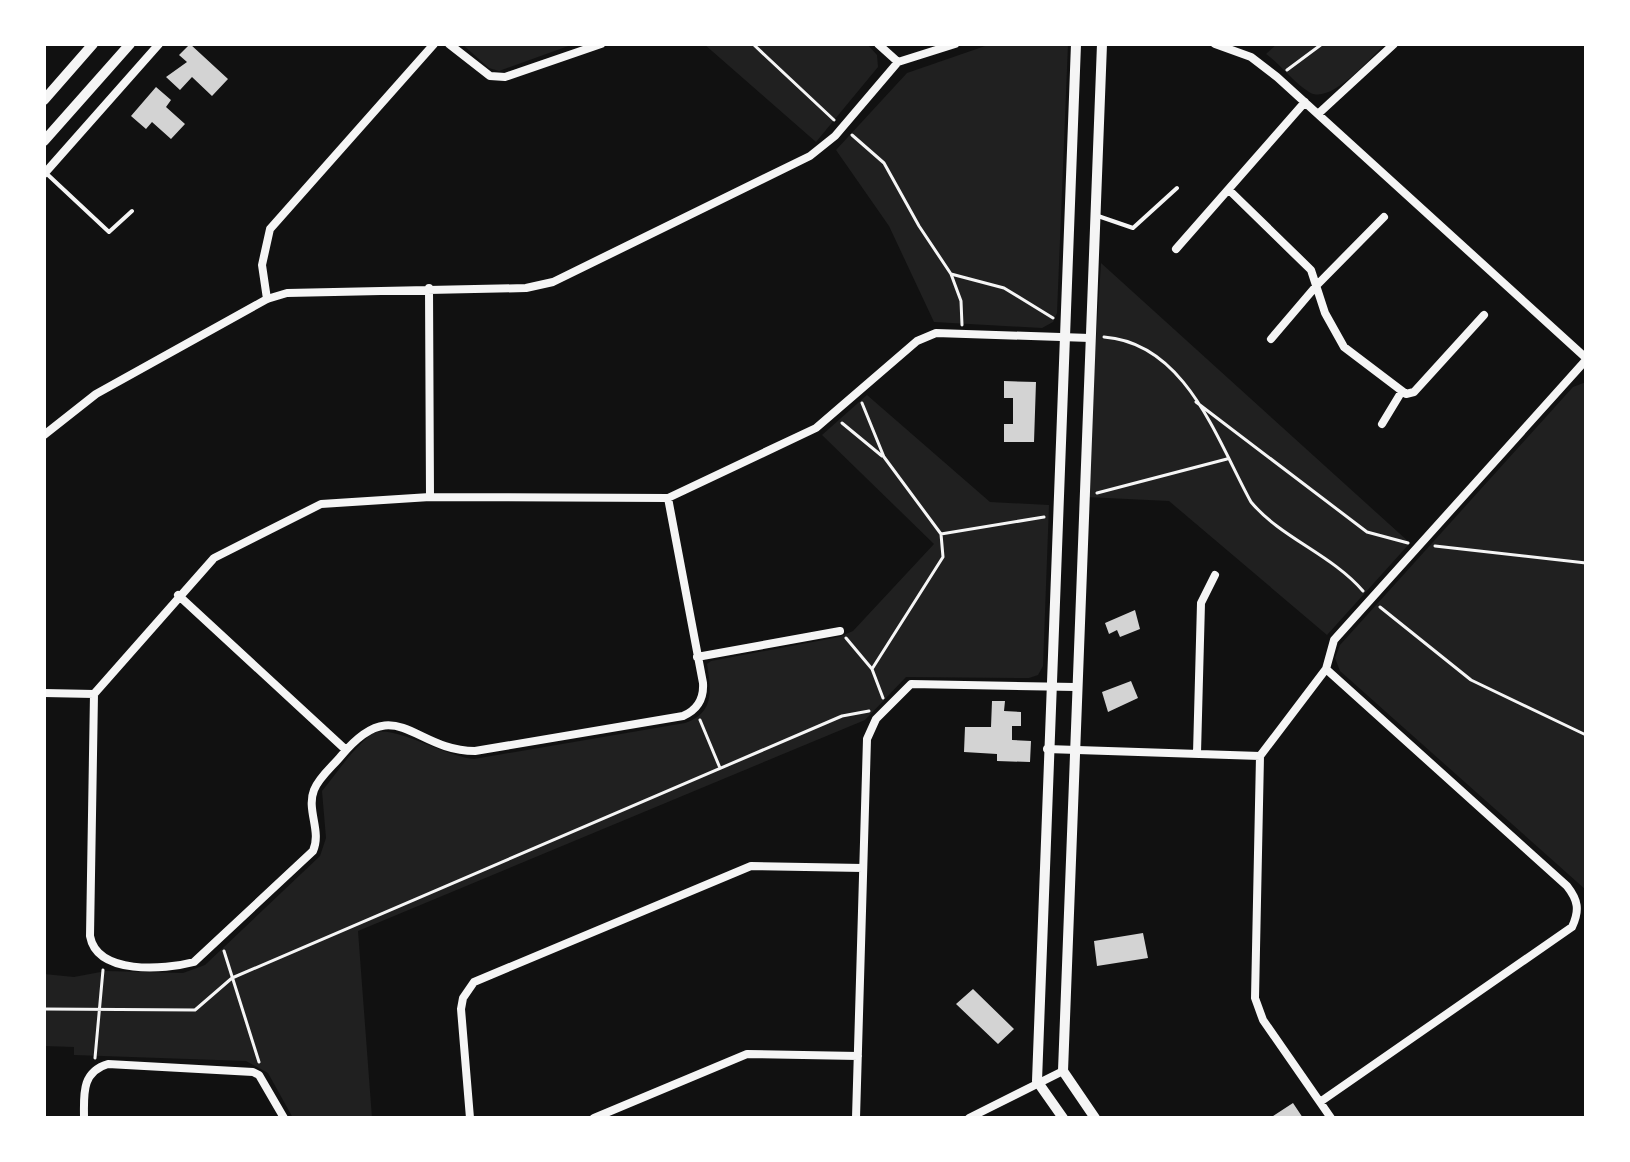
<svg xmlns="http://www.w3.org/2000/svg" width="1630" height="1162" viewBox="0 0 1630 1162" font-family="Figtree,sans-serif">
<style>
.green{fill:#202020}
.building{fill:#d3d3d3}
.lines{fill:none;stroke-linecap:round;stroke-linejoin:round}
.path{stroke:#f5f5f5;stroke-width:3}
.service{stroke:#f5f5f5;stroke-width:4}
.minor{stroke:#f5f5f5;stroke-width:8}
.tertiary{stroke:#f5f5f5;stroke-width:10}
</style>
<rect width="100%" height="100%" fill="#111"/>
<path class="green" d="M462 44H574L499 71 489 68Z
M704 44H867L877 55 878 67 816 142Z
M991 44H1068L1057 313 1053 322 1042 328 934 322 889 226 836 150 907 73Z
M1277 44H1385C1370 58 1330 106 1309 92 1293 82 1281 65 1266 54Z
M1101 263 1410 543 1327 635 1169 501 1086 497Z
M1586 382V890L1340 671 1335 658 1340 645 1573 387Z
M867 395 990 502 1049 505 1043 666 1038 675 1029 678 906 677 865 720 358 931 372 1118H293L268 1073 246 1061 74 1055V1047L44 1046V974L74 977 106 971 183 973 205 965 320 856 326 838 322 791C337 773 353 748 372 734 390 722 448 758 474 759L685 723C715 713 711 690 707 664L711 661 839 637 853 631 934 544 822 435Z"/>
<path class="building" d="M190 44 228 79 212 96 192 77 180 90 166 77 187 62 179 55Z
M156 87 171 100 166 107 185 124 171 139 152 122 146 129 131 116Z
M1004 381 1036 382 1034 442H1004V424H1013V398H1004Z
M1135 610 1140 629 1120 637 1117 630 1109 634 1105 623Z
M1131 681 1138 698 1108 712 1102 692Z
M992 701H1005L1004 711 1021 712V726H1012V740L1031 741 1030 762 997 761V754L964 752 965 727H991Z
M1143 933 1148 958 1097 966 1094 941Z
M973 989 1014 1029 998 1044 956 1004Z
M1293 1103 1303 1118H1270Z"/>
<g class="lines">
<path class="path" d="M753 44 834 120
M1287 70 1322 44
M852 135 884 163 919 226 951 274 1004 288 1053 318
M951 274 961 301 962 325
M1104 337C1186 343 1217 440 1251 502 1281 538 1331 554 1363 591
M1196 402 1367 532 1408 543
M862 403 884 457 941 534 943 557 872 669 883 698
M842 423 882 456
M1097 493 1227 459
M941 534 1044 517
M1435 546 1586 563
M1380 607 1471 680 1586 735
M846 638 872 669
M700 720 720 768
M224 951 259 1062
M44 1009 195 1010 232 978 842 716 869 711
M95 1058 103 970"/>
<path class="service" d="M47 174 109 232 132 211
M1098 216 1133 228 1177 188"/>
<path class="minor" d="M449 44 490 76 505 77 601 44
M878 44 898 62
M1215 44 1251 57 1277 77 1586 358
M1318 114 1394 44
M44 174 159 44
M1229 190 1311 270 1325 313 1344 347 1406 394 1414 392 1484 315
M1176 249 1305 102
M429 288 430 497
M267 299 262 265 270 229 434 44
M1271 339 1317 285 1384 217
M1382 424 1402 391
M44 435 96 394 267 299 287 293 526 288 553 282 810 156 835 136 898 62 955 44
M178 595 346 750
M697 657 840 631
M44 693 94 694 214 558 321 504 430 497 668 498 816 428 917 341 936 333 1090 338
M94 694 90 936C97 975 164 970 194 962L313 851C322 831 306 810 314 790 319 777 333 766 341 756 396 690 413 751 475 751L683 716C697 710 704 699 703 683L668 498
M1047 749 1260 756
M1197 753 1201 603 1215 575
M1260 756 1326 669 1334 640 1586 360
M1260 756 1255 998 1263 1020 1331 1118
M1320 1102 1572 927C1580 910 1578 900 1567 886L1326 669
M84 1118C84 1095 81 1072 108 1064L253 1072 259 1075 284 1118
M470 1118 461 1009 463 998 474 982 751 866 863 868
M594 1118 747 1054 858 1056
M856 1118 867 739 876 719 911 684 1075 687
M969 1118 1063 1071"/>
<path class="tertiary" d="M44 100 93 44
M44 141 130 44
M1063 1118 1037 1081 1076 44
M1095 1118 1063 1071 1102 44"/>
</g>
<rect width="1630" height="1162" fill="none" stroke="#ffffff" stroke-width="92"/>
</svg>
